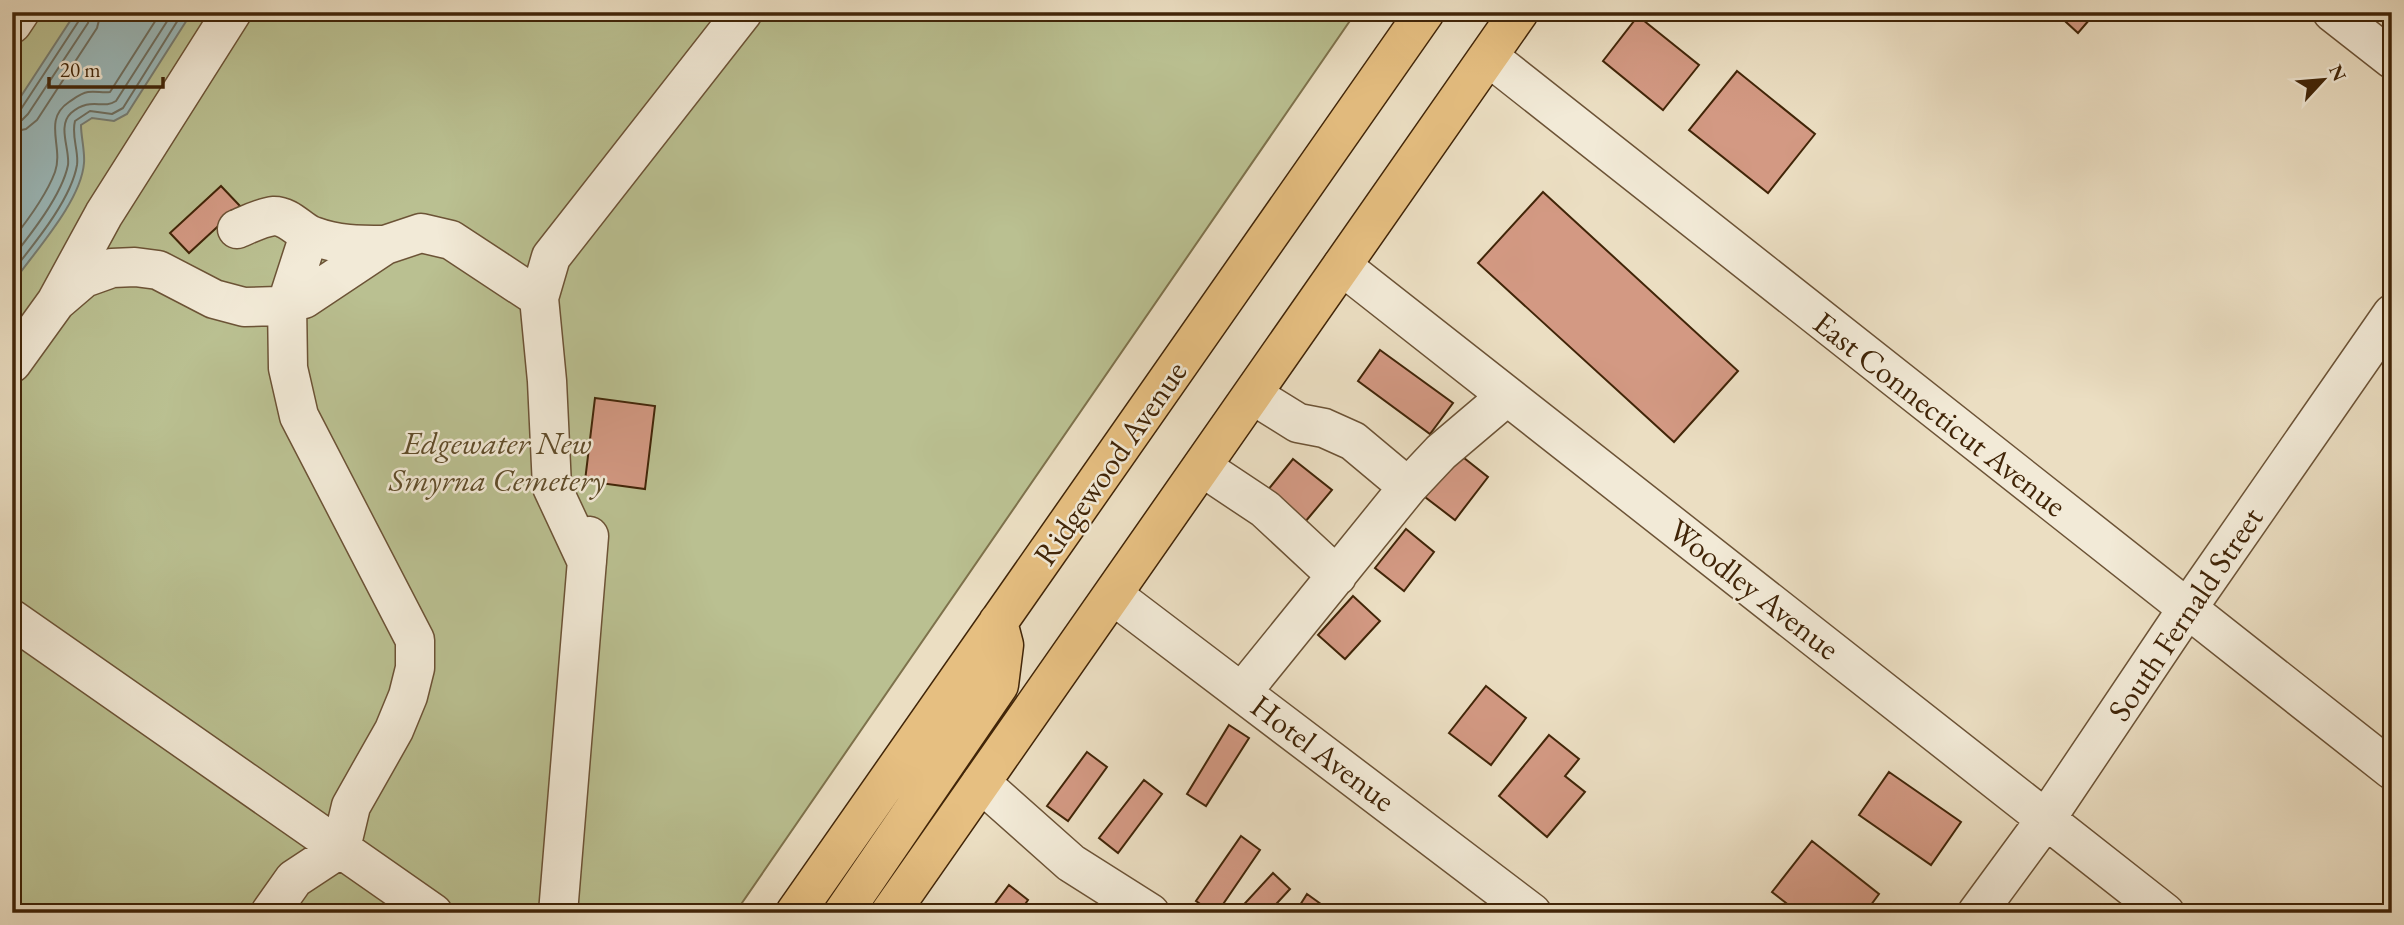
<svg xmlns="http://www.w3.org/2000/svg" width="2404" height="925" viewBox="0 0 2404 925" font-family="'EB Garamond',serif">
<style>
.green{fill:#bac091;stroke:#7e724c;stroke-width:2}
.water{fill:#9bbabc;stroke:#777e74;stroke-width:2}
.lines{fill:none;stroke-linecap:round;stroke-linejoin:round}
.shore{stroke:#6e7062;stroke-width:2}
.building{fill:#d39983;stroke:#412508;stroke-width:2}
.minor-casing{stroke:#6c5336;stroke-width:41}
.major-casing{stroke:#412508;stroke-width:41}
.minor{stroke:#f2ead7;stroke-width:38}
.major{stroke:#e6bf81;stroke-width:38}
.labels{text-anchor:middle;stroke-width:5;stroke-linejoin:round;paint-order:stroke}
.street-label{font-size:32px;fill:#412508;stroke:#f2ead7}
.park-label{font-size:32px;font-style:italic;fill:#5f4c2a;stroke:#f2ead7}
</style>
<rect width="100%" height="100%" fill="#ebdec2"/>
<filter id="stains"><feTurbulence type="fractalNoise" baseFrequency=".00286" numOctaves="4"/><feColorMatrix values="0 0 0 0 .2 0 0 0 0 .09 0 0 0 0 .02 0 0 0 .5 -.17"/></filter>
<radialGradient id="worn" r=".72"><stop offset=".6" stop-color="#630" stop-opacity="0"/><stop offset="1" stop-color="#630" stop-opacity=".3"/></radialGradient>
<path class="green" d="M12 12H1356L735 913H12Z"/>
<path class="water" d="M76 12H192L127 114 114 121 92 118 81 125C81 137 85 151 84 163 81 202 34 252 12 284V110Z"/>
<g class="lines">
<path class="shore" d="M12 112 21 109 80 19 81 12
M12 121 22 120 28 114 88 23 90 12
M12 132 26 129 37 120 97 28 101 12
M12 240C28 220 46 196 55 172 64 147 42 120 69 102 75 98 81 93 88 92 96 91 103 93 110 92L161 12
M12 258C31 234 62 195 68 165 70 149 57 126 71 113 91 96 102 110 116 101L173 12
M12 272C34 244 71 200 77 165 79 151 71 136 75 121L90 111 112 114 123 108 183 12"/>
</g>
<path class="building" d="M2055 12H2096L2078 33Z
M1638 16 1699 65 1663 110 1603 61Z
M1737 71 1815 134 1768 193 1689 130Z
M221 186 240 206 189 253 170 233Z
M1543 192 1738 371 1674 442 1478 263Z
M1380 350 1453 403 1430 434 1358 381Z
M595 398 655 406 645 489 585 481Z
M1459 454 1488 477 1455 520 1425 497Z
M1293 459 1332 490 1305 522 1267 491Z
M1406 529 1434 552 1404 591 1375 568Z
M1353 596 1380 621 1345 659 1318 635Z
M1486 686 1526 718 1491 765 1449 733Z
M1229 725 1249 738 1206 806 1187 794Z
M1549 735 1579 759 1565 776 1585 792 1547 837 1499 796Z
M1087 752 1107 767 1068 821 1047 806Z
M1889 772 1961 822 1931 865 1859 815Z
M1144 780 1162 794 1118 853 1099 838Z
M1241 836 1260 850 1217 913H1213L1196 901Z
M1812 841 1879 894 1865 913H1799L1772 892Z
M1273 873 1290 889 1268 913H1236Z
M1009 885 1028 900 1019 913H988Z
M1307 894 1325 907 1321 913H1295Z"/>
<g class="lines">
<defs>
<path id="minor" d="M2332 12 2392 59
M12 24 20 12
M1489 57 2392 770
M237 229C247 225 262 217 274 216 290 216 300 232 313 236 337 245 359 245 385 245
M1342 266 2165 913
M56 302 84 278 112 268 135 267 158 270 214 299 244 307 278 306 304 299 385 245 421 233 451 240 539 298
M12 363 56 302 104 214 232 12
M1253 395 1298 423 1324 428 1353 441 1408 487
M1202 467 1265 509 1337 576
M587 562 552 487 547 381 539 298 551 257 743 12
M1113 595 1532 913
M12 619 433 913
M1242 692 1408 487 1441 452 1507 396
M981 783 1071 863 1150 913
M270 913 294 879 341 848 351 806 394 730 408 696 415 668V640L299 416 288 368 287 303 309 235
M558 913 589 536
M1977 913 2046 819 2187 609 2392 314"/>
<path id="major" d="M795 913 1425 12
M843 913 999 685 1004 645 998 622
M890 913 1519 12"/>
</defs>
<use href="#minor" class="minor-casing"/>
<use href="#major" class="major-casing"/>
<use href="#minor" class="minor"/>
<use href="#major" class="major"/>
</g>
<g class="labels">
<g class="street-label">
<text transform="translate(1940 414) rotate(38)" y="11">East Connecticut Avenue</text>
<text transform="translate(1110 463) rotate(-55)" y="11">Ridgewood Avenue</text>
<text transform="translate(1754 589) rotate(38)" y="11">Woodley Avenue</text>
<text transform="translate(2185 614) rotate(-56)" y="11">South Fernald Street</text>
<text transform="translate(1323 753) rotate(37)" y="11">Hotel Avenue</text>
</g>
<g class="park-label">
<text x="497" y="454">Edgewater New<tspan x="497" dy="37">Smyrna Cemetery</tspan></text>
</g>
</g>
<rect width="2404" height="925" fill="none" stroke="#ebdec2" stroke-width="42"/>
<rect x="14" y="14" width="2376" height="897" fill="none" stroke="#412508" stroke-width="3.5"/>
<rect x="21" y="21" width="2362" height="883" fill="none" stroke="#412508" stroke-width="2"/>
<g transform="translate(2323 80) rotate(64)" stroke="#f2ead7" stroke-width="5" paint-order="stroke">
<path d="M0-5L12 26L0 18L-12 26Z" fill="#412508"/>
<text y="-10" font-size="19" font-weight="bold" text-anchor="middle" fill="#412508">N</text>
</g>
<path d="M49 77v10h114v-10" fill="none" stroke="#412508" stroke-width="3.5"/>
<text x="60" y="77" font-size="21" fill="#412508" stroke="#f2ead7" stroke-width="5" paint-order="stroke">20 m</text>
<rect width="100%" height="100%" filter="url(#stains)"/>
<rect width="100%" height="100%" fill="url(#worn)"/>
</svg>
